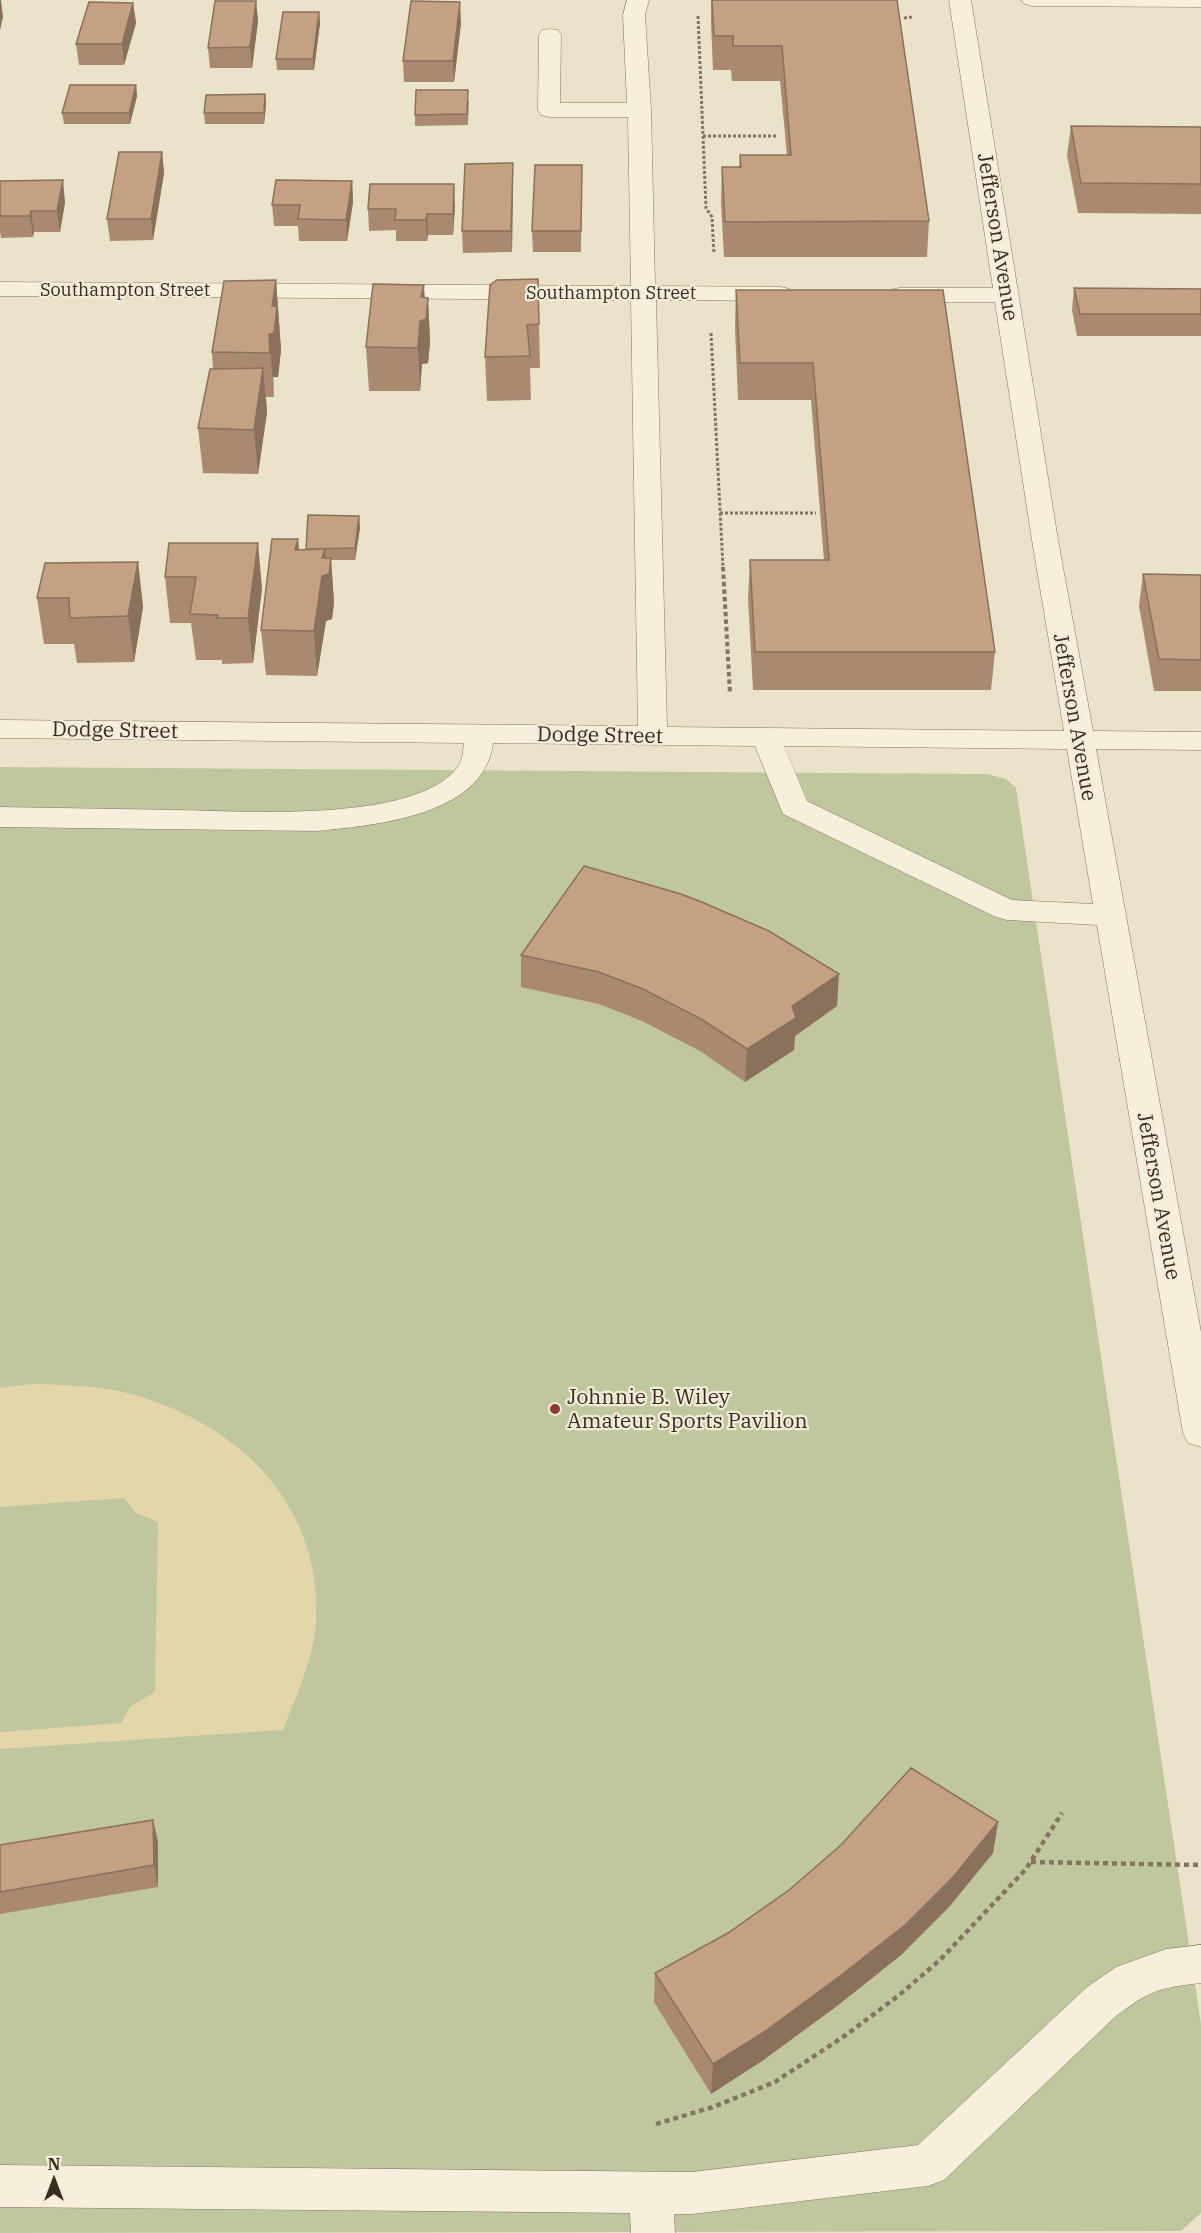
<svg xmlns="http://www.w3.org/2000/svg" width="1201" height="2233" viewBox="0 0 1201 2233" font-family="'IBM Plex Serif',serif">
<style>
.green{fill:#c0c79e}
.sand{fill:#e2d6aa}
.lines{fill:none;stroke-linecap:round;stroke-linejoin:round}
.minor-casing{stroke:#847560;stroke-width:1}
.path-far2{stroke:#847560;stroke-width:3;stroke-dasharray:3 2;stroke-linecap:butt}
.path-far1{stroke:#847560;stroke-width:4;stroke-dasharray:4.5 3;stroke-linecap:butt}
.path{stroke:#847560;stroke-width:4.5;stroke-dasharray:5 4;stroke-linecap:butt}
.minor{fill:#f5efdc;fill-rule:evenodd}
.wall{fill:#a98a71}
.shaded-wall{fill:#89715c}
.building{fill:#c4a183;stroke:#89715c;stroke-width:1.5}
.poi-dot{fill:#8d3a36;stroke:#f2ecd8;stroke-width:2}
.labels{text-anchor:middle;stroke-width:4.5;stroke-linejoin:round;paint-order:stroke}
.far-street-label{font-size:18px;fill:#372d21;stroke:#f2ecd8}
.street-label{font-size:21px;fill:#372d21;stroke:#f2ecd8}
.poi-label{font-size:21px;fill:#372d21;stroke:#f2ecd8;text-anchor:start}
</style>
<rect width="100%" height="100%" fill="#eae2c9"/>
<path class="green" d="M0 767 987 774 1006 779 1016 788 1201 2025V2213L1181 2231 0 2233Z"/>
<path class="sand" d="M32 1384C63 1385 96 1385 127 1393 236 1421 322 1503 316 1621 314 1658 296 1696 283 1730L0 1749V1732L121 1723 130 1707 155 1692 158 1522 136 1513 124 1498 0 1507V1388Z"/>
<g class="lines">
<defs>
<path id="minor" d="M627 0H649L645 15 651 110 655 286 781 287 790 289 793 294 790 299 781 301 656 300 667 727 1064 731 1032 540 995 302H899L890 300 887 295 890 290 899 288H993L949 0H971L1058 540 1093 731 1201 732V750L1096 749 1201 1332V1447L1188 1443 1183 1433 1097 925 1007 920 996 917 783 814 755 746 493 743C484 816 376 825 317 831L0 827V807C59 808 119 809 178 810 242 811 420 824 459 765 463 758 463 750 464 743L0 738V720L638 726 631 300 0 296V282L631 286 628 117H549L541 115 538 110 539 35 542 30 550 29 558 30 561 35 560 103H627L623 15ZM784 746 1067 749 1093 904 1012 900 807 801Z
M1021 0H1201V7L1032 6 1025 4Z
M1201 1945V1983C1158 1988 1151 1990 1116 2016L944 2180 928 2186 692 2214H674L675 2233H631L630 2213 0 2207V2165L692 2172 918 2145 1086 1988 1116 1967 1166 1949Z"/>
</defs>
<use href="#minor" class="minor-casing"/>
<path class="path-far2" d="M698 16 706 208 712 217 714 254
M904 18 912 17
M703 136H778
M711 333 723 568
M720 513H816"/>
<path class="path-far1" d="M723 567 730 694"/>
<path class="path" d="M1031 1862 1201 1865
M656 2124 713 2107 775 2082 846 2035 898 1996 940 1960 1026 1869 1062 1813"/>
<use href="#minor" class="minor"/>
</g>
<path class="wall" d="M711 0H897L929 221 927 257H724L721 203 722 167H739L740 155H787L780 81H732L731 70H713L711 23Z
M256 1 258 21 252 68H210L208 48Z
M133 3 136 23 124 65H79L76 44Z
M319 12 320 23 314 70H277L276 59Z
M461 23 454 82H404L403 61Z
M136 85 137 96 130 124H64L62 113Z
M265 94 266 105 264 124H205L204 113Z
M469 101 468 125 415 126V115Z
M1071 126 1201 127V214L1078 213 1067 155Z
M162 152 164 173 153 240 110 241 107 219Z
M513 163 512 252 463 253 462 231Z
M582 165 581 252H533L532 231Z
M0 181 65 202 60 232H34L33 237 1 238 0 231Z
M352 181 353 202 347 241H299L298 226H274L272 205Z
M455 206 453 235H428L427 241H396V230L369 231 368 209Z
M538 279 540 368H530L531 400 487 401 485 357Z
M276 280 281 350 278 377H273L274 397H266L267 412 258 474 203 473 198 428 213 369 212 352Z
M1074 288 1201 289V336H1077L1072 310Z
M736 290H943L995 652 991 690H753L748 598 750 560H824L811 400H738L735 327Z
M425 298H428L430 342 428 363 422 364 420 391H369L366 347Z
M308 515 359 516 360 528 355 560H331L334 603 332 619 326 621 317 676 266 675 261 630 298 539 299 550H306Z
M169 543 262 588 253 663 222 664V660H196L191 623H170L165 577Z
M138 562 143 607 134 662 77 663 74 644H44L37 598Z
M1143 574 1201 575V691H1154L1139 606Z
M521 955 837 1006 795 1036 794 1050 745 1082 700 1051 642 1021 599 1004 521 987Z
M153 1820 158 1842V1887L0 1914V1845Z
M998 1822 993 1853 949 1907 901 1955 837 2006 762 2061 711 2094 654 2002 655 1973Z"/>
<path class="shaded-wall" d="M0 0H1L3 17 0 30Z
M256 1 258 21 252 68 250 47Z
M460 2 461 23 454 82 453 61Z
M133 3 136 23 124 65 122 44Z
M319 12 320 23 314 70 313 59Z
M136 85 137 96 130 124 129 113Z
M265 94 266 105 264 124V113Z
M162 152 164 173 153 240 151 219Z
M513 163V185L512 252 511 231Z
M63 180 65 202 60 232 57 211Z
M352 181 353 202 347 241 346 220Z
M454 184 455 206 453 235V214Z
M31 211 34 232 33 237 30 216Z
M427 214 428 235 427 241 426 220Z
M276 280 281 350 278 377H273L274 397 269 334Z
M424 285 426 319 428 298 430 342 428 363 422 364 420 391 418 348 421 297Z
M263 368 267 412 258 474 254 430Z
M359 516 360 528 355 560V548Z
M298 539 302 584 295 550Z
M258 543 262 588 253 663 248 618Z
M325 549 327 575 331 558 334 603 332 619 326 621 317 676 314 631 322 558Z
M138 562 143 607 134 662 128 616Z
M839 974 837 1006 795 1036 794 1050 745 1082 747 1049 792 1006Z
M153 1820 158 1842V1887L154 1865Z
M998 1822 993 1853 949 1907 901 1955 837 2006 762 2061 711 2094 713 2064Z"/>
<path class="building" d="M712 0H897L929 221 725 222 722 167H741L740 155H791L782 46H733V36H714Z
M215 1H256L250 47 208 48Z
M411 1 460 2 453 61H403Z
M89 2 133 3 122 44H76Z
M283 12H319L313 59H276Z
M70 85H136L129 113H62Z
M416 90H468L467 114 415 115Z
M265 94 264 113H204L206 95Z
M1071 126 1201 127V184L1081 183Z
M119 152H162L151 219H107Z
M513 163 511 231H462L465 164Z
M535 165H582L581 231H532Z
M63 180 57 211H31L30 216H0V181Z
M276 180 352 181 346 220 298 219 300 205H272Z
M370 184H454L453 214H427L426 220H395L396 209H368Z
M538 279 539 324 527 325 530 356 485 357 490 285 497 280Z
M276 280 272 306 277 307 274 333 269 334 270 353 212 352 224 281Z
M373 284 424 285 421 297 428 298 426 319 420 321 418 348 366 347Z
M1074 288 1201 289V314H1080Z
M736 290H943L995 652H755L750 560H829L813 363H740Z
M263 368 254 430 198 428 210 369Z
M308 515 359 516 355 548 306 549Z
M272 539H298L295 550 325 549 322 558H331L329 574 322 576 314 631 261 630Z
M169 543H258L248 618H217L218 615 190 614 196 577H165Z
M138 562 128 616 70 618 69 598H37L45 563Z
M1143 574 1201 575V660L1159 659Z
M584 866 681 894 704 903 769 931 839 974 792 1006 796 1018 747 1049 701 1019 643 989 599 972 521 955Z
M911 1768 998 1822 953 1877 905 1925 840 1976 764 2032 713 2064 655 1973 728 1933 789 1890 841 1845Z
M153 1820 154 1865 0 1892V1845Z"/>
<circle class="poi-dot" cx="555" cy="1409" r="6"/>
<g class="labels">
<g class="far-street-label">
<text x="125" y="296">Southampton Street</text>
<text x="611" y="299">Southampton Street</text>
</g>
<g class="street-label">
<text transform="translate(998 237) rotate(81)" y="7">Jefferson Avenue</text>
<text transform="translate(1075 717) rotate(80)" y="7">Jefferson Avenue</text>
<text transform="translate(115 730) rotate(1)" y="7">Dodge Street</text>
<text transform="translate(600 735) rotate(1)" y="7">Dodge Street</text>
<text transform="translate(1159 1196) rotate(80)" y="7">Jefferson Avenue</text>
</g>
<g class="poi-label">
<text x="567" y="1404">Johnnie B. Wiley<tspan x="567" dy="24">Amateur Sports Pavilion</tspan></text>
</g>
</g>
<g transform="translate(54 2179)" stroke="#f2ecd8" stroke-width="4.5" paint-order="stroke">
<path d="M0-4.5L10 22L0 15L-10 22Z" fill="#372d21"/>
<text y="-9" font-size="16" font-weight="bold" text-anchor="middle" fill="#372d21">N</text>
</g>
</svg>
